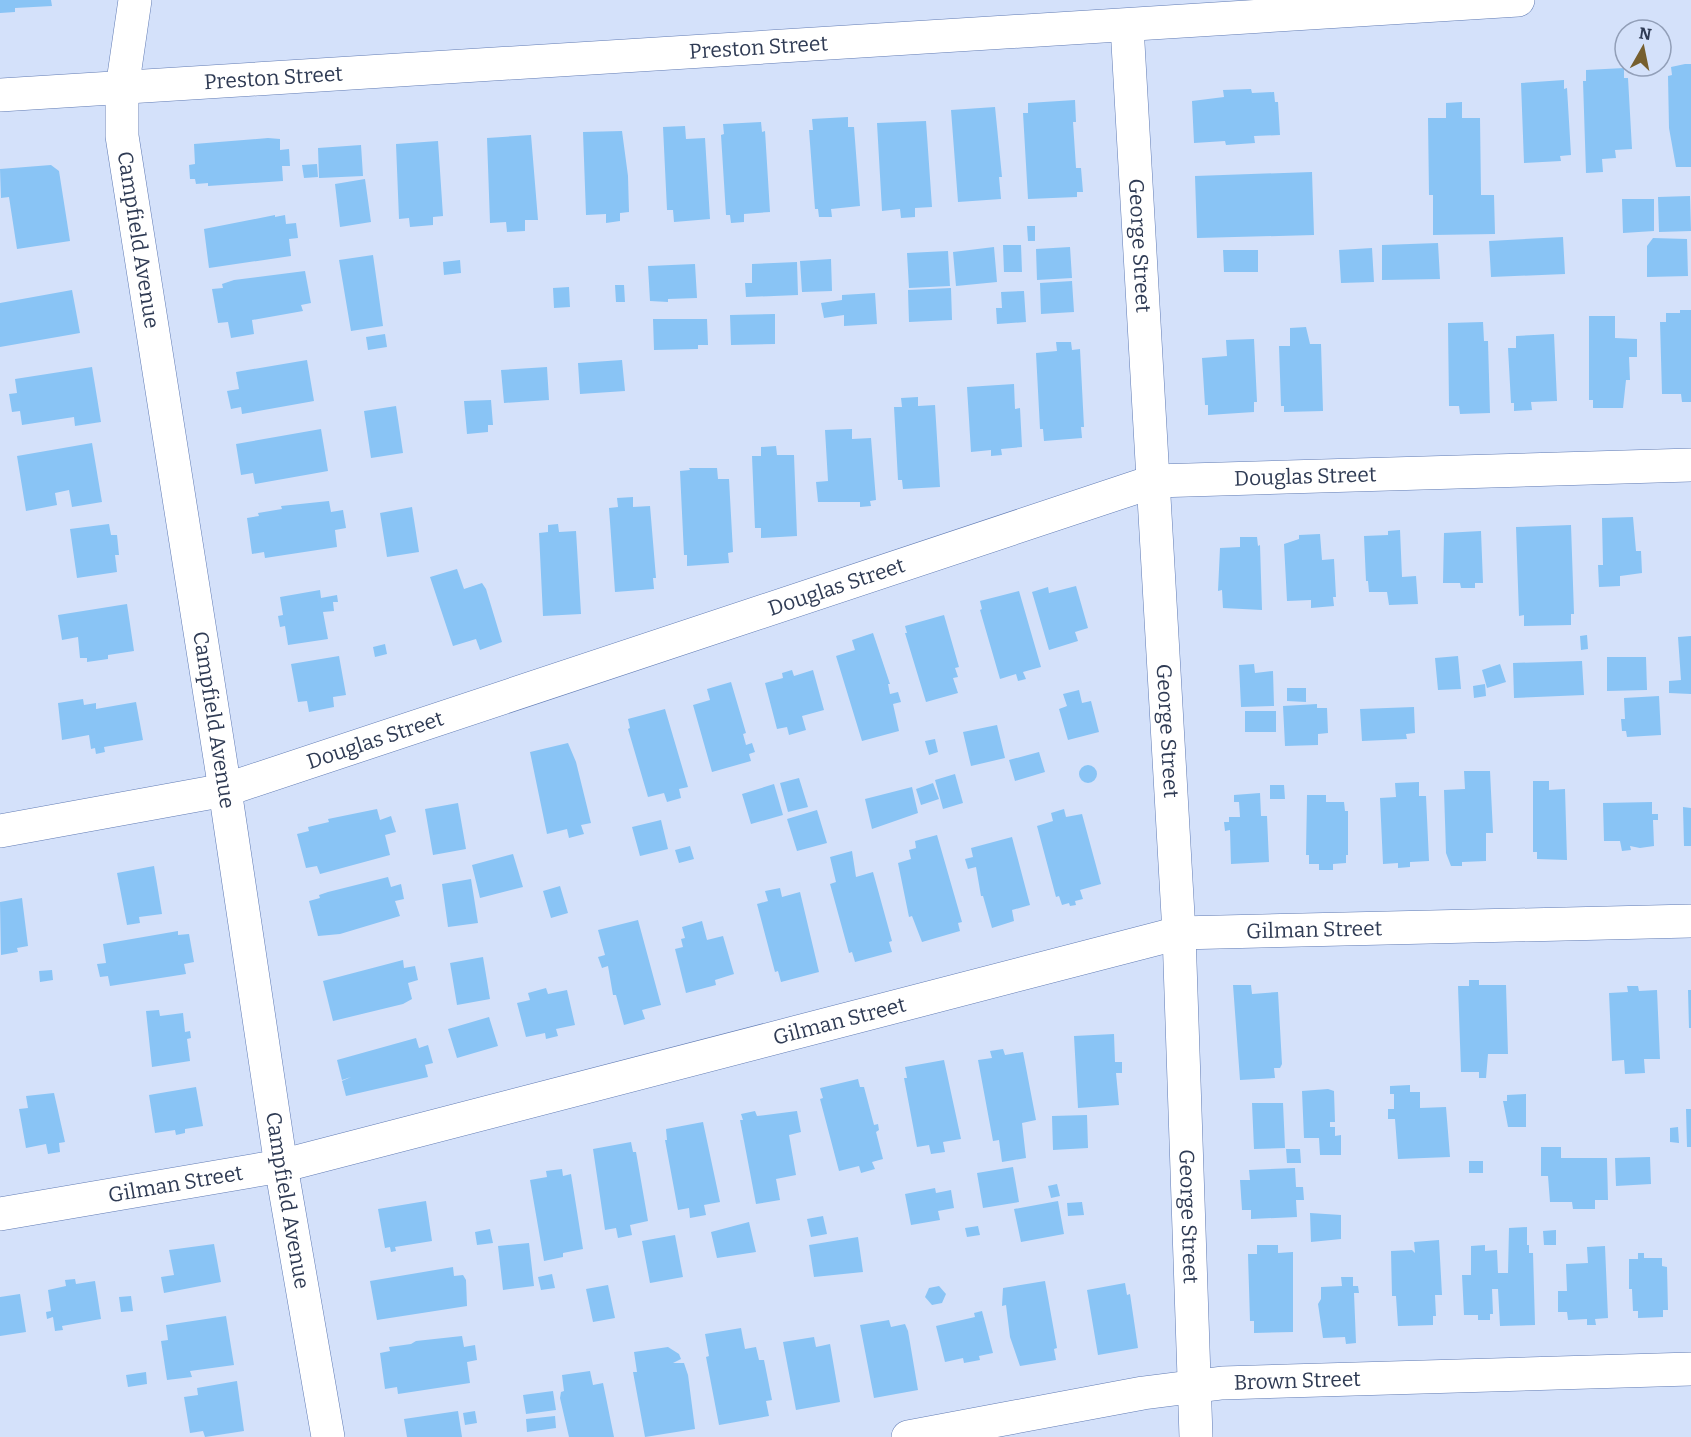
<svg xmlns="http://www.w3.org/2000/svg" width="1691" height="1437" viewBox="0 0 1691 1437" font-family="Bitter,serif">
<style>
.building{fill:#89c4f5}
.lines{fill:none;stroke-linecap:round;stroke-linejoin:round}
.minor-casing{stroke:#607bb4;stroke-width:34}
.tertiary-casing{stroke:#607bb4;stroke-width:34}
.secondary-casing{stroke:#607bb4;stroke-width:34}
.minor{stroke:#fff;stroke-width:33}
.tertiary{stroke:#fff;stroke-width:33}
.secondary{stroke:#fff;stroke-width:33}
.labels{text-anchor:middle;stroke-width:4.5;stroke-linejoin:round;paint-order:stroke}
.street-label{font-size:21px;fill:#2f3b54;stroke:#d4e1fa}
</style>
<rect width="100%" height="100%" fill="#d4e1fa"/>
<path class="building" d="M0 0H51L52 6 15 8V12L0 13Z
M1685 64H1691V167H1676L1669 128 1668 76 1672 75 1671 67Z
M1624 68V78H1628L1632 149 1615 150 1616 158 1602 159 1603 172 1586 173 1583 81H1586V70Z
M1564 80V89L1567 88 1571 155 1560 156 1561 161 1524 163 1521 83Z
M1251 89 1252 93 1274 92 1275 102H1278L1280 135 1254 136 1255 143 1226 145 1225 141 1194 143 1192 101 1224 97 1223 90Z
M1075 100 1076 122H1073L1076 168H1081L1083 192H1077V197L1028 199 1023 113H1028V103Z
M1462 102V118H1480L1481 195H1494L1495 234 1433 235V195H1429L1428 118H1446V103Z
M995 107 1002 177H999L1001 199 958 202 951 110Z
M848 117V127H854L860 206 831 209 832 217H819L818 209H815L809 130H813L812 119Z
M926 121 932 207 915 208V217L901 218 900 209 882 211 877 123Z
M761 122 762 132 765 131 770 212 744 214V222L731 223 730 215H726L721 135 724 134 723 124Z
M685 126 686 139 705 138 710 219 674 222 673 210H667L663 127Z
M622 131 628 176 629 212 620 213V221L606 223V214L586 215 583 132Z
M531 135 538 220H525V231L507 232 506 222 490 223 487 138Z
M268 138 280 139V150L289 149 290 166H282L283 181 208 186V183L196 184 195 179H190L189 165 195 164 194 144Z
M438 141 443 216 433 217V225L410 227 409 218 399 219 396 144Z
M361 145 363 176 319 178 318 148Z
M317 164 318 177 304 178 302 165Z
M51 165 59 171 70 241 17 249 9 197 1 198 0 169Z
M1312 172 1314 235 1197 238 1195 176Z
M365 179 371 222 340 227 335 184Z
M1690 196 1691 231 1659 232 1658 197Z
M1622 199H1654V231L1623 233Z
M275 215V217L285 215 286 224 296 223 298 238 289 239 291 256 209 268 204 229Z
M1027 226H1035V241H1028Z
M1563 237 1565 274 1491 277 1489 241Z
M1653 238 1687 239 1688 276 1647 277V246Z
M1438 243 1440 279 1382 280V245Z
M1003 245H1021L1022 272H1004Z
M994 247 997 282 956 286 953 252Z
M1070 247 1072 278 1037 280 1036 249Z
M1372 248 1374 282 1341 283 1339 250Z
M1223 250H1258V272H1224Z
M948 251 950 286 909 288 907 253Z
M373 255 383 326 351 331 339 260Z
M831 259 832 291 802 292 800 261Z
M460 260 461 273 444 275 443 262Z
M797 262 798 295 746 297 745 283H752V264Z
M695 264 697 298 668 299V302L650 301 648 266Z
M305 271 311 303 301 305 303 311 252 320 254 334 231 338 228 322 218 323 212 289 223 288 222 284 234 280Z
M1072 281 1074 312 1041 314 1040 283Z
M615 285H624L625 302H616Z
M569 287 570 307 554 308 553 288Z
M951 288 952 320 909 322 908 290Z
M72 290 80 333 0 347V303Z
M1024 291 1026 322 997 324 996 308H1002L1001 292Z
M875 293 877 324 844 326V315L824 318 821 303 842 300V295Z
M1680 310H1691V402H1682L1681 394H1662L1660 322H1666V313H1680Z
M775 314V344L731 345 730 315Z
M1589 316H1615V338L1637 339V357H1629L1630 380H1626L1623 408H1593V400H1589Z
M653 319H707L708 345H698V349L654 350Z
M1483 322 1484 341H1488L1490 413 1460 414 1459 406H1449L1448 323Z
M1306 327 1310 344H1321L1323 411 1284 412V406H1281L1279 346H1290V328Z
M385 334 387 347 368 350 366 337Z
M1554 334 1557 401 1531 402 1532 410 1514 411V403H1511L1508 348H1516V336Z
M1254 339 1257 402H1254V412L1208 415V405H1205L1202 358 1227 356 1226 340Z
M1056 342H1071L1072 350 1080 349 1084 427H1081L1082 438 1044 441 1043 429H1040L1036 353 1057 351Z
M307 360 314 401 242 414 241 407 231 409 227 391 239 389 236 372Z
M622 360 625 391 580 394 578 363Z
M92 367 101 422 75 426 74 417 22 425 20 411 12 412 9 394 17 393 15 379Z
M547 367 549 400 504 403 501 370Z
M1014 384 1015 409 1020 408 1022 447 1001 449 1002 455 991 456V450L971 452 967 387Z
M918 397V406L935 405 940 487 903 489 902 480H898L894 407H902L901 398Z
M491 400 493 425H488V432L467 434 464 401Z
M396 406 403 453 371 458 364 411Z
M321 429 328 471 255 484 253 473 241 475 236 444Z
M852 429V439L871 438 876 500 870 501 871 506 860 507V502H818L816 482 828 481 825 430Z
M92 443 102 502 72 507 69 490 55 493 57 505 26 511 17 456Z
M776 446 777 455H794L797 536 761 538V528H755L752 456H761V447Z
M689 468H717L718 479H729L733 552 728 553 729 563 687 566V555H684L680 471 690 470Z
M633 497V507L650 506 656 578H653L654 589 615 592 609 508 618 507 617 498Z
M329 501 331 512 343 510 346 528 335 530 337 547 265 558 264 552 252 554 247 518 259 516 258 513 282 509 281 506Z
M412 507 419 552 387 557 380 513Z
M1633 517 1636 551H1641L1642 573 1620 576V586L1599 587 1598 565H1603L1602 518Z
M109 524 111 535H117L119 555H115L117 572 77 578 70 529Z
M558 524 559 532 576 531 581 614 543 616 539 533 548 532V525Z
M1571 525 1574 614H1571V625L1524 626V615L1519 616 1516 527Z
M1400 530 1402 577 1416 576 1418 604 1389 605 1387 592H1369L1368 581H1366L1364 536 1388 535V531Z
M1481 531 1483 583H1475V588H1461L1460 583H1443L1444 533Z
M1320 534 1322 560 1334 559 1336 597H1333L1334 606 1311 608V600L1287 601 1284 544 1299 539V535Z
M1240 537H1257L1258 546 1260 545 1262 610 1223 608 1222 590 1218 591 1220 548 1240 547Z
M457 569 464 589 482 583 486 589 502 642 480 650 476 639 453 646 430 577Z
M1076 586 1088 628 1075 632 1078 641 1049 650 1032 592 1048 587 1049 593Z
M320 590 321 598 337 595 338 602H333L334 611 323 612 328 639 288 645 285 626 280 627 278 616 283 615 280 597Z
M1019 591 1041 667 1023 672 1026 679 1018 681 1016 674 1000 679 980 610 982 609 980 601Z
M127 604 134 651 108 655V659L87 662V658H80L78 637 62 640 58 615Z
M944 615 959 667 955 668 958 677 953 678 958 693 926 702 905 633H907L905 626Z
M873 633 890 684H888L890 694 898 692 901 702 893 704 899 731 862 741 836 656 855 650 852 640Z
M1587 635 1588 649 1581 650 1580 636Z
M1691 636V694L1669 693V681L1681 680 1678 637Z
M385 644 387 654 375 657 373 647Z
M339 656 346 695 333 697 334 707 309 712 307 701 298 702 291 664Z
M1458 656 1461 689 1438 690 1435 658Z
M1607 657H1646L1647 690 1607 691Z
M1582 661 1584 695 1514 698 1513 663Z
M1254 664 1255 673 1273 671 1274 706 1241 707 1239 665Z
M1500 664 1506 682 1487 688 1482 670Z
M792 670 794 676 813 670 824 710 802 716 806 730 789 735 787 727 777 729 765 683 783 678 782 673Z
M731 682 746 733 743 734 746 745 752 743 755 752 749 754 751 761 712 772 693 705 710 700 707 689Z
M1485 684 1486 696 1474 698 1473 686Z
M1287 688H1306V702L1287 701Z
M1079 690 1082 703 1091 701 1099 732 1068 740 1059 709 1067 706 1063 694Z
M1659 696 1661 735 1627 737 1626 731H1622L1621 719H1625L1624 698Z
M83 699 84 705 96 703V709L136 702 143 740 104 747 105 752 96 754 95 748 91 749 89 735 62 740 58 703Z
M1317 704V708H1327L1328 733 1318 734V745L1285 746 1283 706Z
M1414 707 1415 733 1406 734 1407 739 1362 741 1360 709Z
M665 709 688 787 679 789 681 798 667 802 664 793 648 797 628 729 630 728 628 719Z
M1245 711H1276V732H1245Z
M997 725 1005 758 971 766 963 732Z
M935 739 938 752 929 755 925 741Z
M568 743 576 762 591 823 581 825 584 834 569 838 567 829 547 834 530 752Z
M1039 752 1045 772 1015 781 1009 760Z
M1079 774a9 9 0 1 1 18 0a9 9 0 1 1-18 0Z
M1464 771H1490L1493 833H1486V861L1462 862V866H1451L1446 853 1444 790 1465 789Z
M955 774 963 803 943 809 935 780Z
M799 778 808 807 788 812 780 783Z
M1533 781H1549V790L1565 789 1567 860 1537 859V852H1533Z
M1419 782V796H1426L1429 861 1410 862V867L1398 868V863L1383 864 1380 798 1396 797 1395 783Z
M933 783 939 799 921 805 916 789Z
M774 784 783 815 751 824 742 794Z
M1270 785H1284L1285 799H1270Z
M912 787 918 813 872 829 865 799Z
M1260 793 1261 816H1267L1269 862 1231 864 1230 830 1225 831 1224 822H1229V817H1240L1239 802H1234V795Z
M1307 795H1326V802H1344L1345 811H1348V855H1346V863L1333 864V870H1319V864H1309V855H1306Z
M1652 802V814H1658V820H1653L1654 846 1640 848 1630 846 1631 850 1622 851 1620 841H1604L1603 803Z
M458 803 466 849 433 855 425 809Z
M1683 807 1691 808V846H1684Z
M377 809 380 820 391 816 396 832 385 835 390 855 320 874 317 866 306 868 297 834 309 831 308 827 329 822 328 819Z
M1064 809 1066 817 1082 814 1101 884 1080 890 1083 899 1075 901 1076 905 1070 906 1069 903 1062 905 1059 896 1056 897 1037 826 1053 821 1051 813Z
M817 810 827 843 797 851 787 819Z
M661 820 668 849 640 856 632 827Z
M937 835 962 922 958 923 960 931 922 942 912 916 909 917 898 863 911 859 909 850 916 848 915 841Z
M1012 837 1030 905 1012 910 1014 921 992 928 983 896H981L976 867 968 869 965 859 973 857 971 848Z
M690 846 694 859 679 863 675 850Z
M852 851 856 877 873 872 892 941 889 942 892 952 855 962 852 952 849 953 830 884 836 882 830 857Z
M513 854 523 887 480 898 472 865Z
M154 866 162 914 139 917 140 923 127 925 117 873Z
M388 877 391 887 401 884 404 899 395 901 400 916 340 934 318 936 309 901 320 898 319 895 328 892Z
M471 879 478 923 448 927 442 884Z
M560 886 568 913 551 918 543 891Z
M780 888 782 897 800 892 819 972 781 982 778 971 775 972 757 904 768 901 765 891Z
M22 898 28 946 17 948 18 952 1 955 0 902Z
M638 920 661 1005 642 1010 645 1019 624 1025 616 995H613L608 966 602 968 598 957 605 955 598 930Z
M702 921 707 940 723 936 734 974 715 980 716 985 686 993 675 949 683 947 681 939 685 938 682 927Z
M178 931V935L189 934 194 962 184 964 186 974 110 986 108 976 100 977 97 964 106 963 103 944Z
M483 957 490 999 457 1005 450 963Z
M403 960 404 968 415 966 418 980 408 983 412 999 403 1004 333 1021 323 981Z
M52 970 53 980 40 982 39 971Z
M1469 980H1479V985H1506L1508 1054H1488L1486 1078H1479V1072H1461L1458 986H1469Z
M1233 985H1251L1252 994 1278 992 1282 1064 1280 1068H1274L1275 1078 1240 1080Z
M1627 986H1638L1639 991 1657 990 1660 1059H1644L1645 1073 1625 1074 1624 1060 1612 1061 1609 993 1628 992Z
M546 988 548 994 567 990 575 1025 556 1029 558 1036 546 1039 545 1033 526 1037 517 1003 530 1000 528 993Z
M1688 990H1691V1028H1689Z
M159 1010 160 1016 183 1013 185 1032 190 1031 191 1038 187 1039 190 1061 152 1067 146 1011Z
M489 1017 498 1046 457 1058 448 1029Z
M1114 1034 1115 1062H1122V1073H1116L1119 1105 1078 1108 1074 1036Z
M416 1038 419 1048 428 1045 433 1063 425 1065 428 1077 346 1096 342 1081 351 1077 342 1080 337 1060Z
M1003 1049 1005 1055 1023 1052 1036 1120 1022 1123 1026 1158 1002 1162 999 1140 993 1141 978 1060 992 1058 990 1051Z
M944 1060 961 1139 943 1142 945 1152 931 1154 929 1145 917 1147 904 1078H907L905 1067Z
M858 1079 860 1087H864L874 1125 878 1124 879 1130 876 1132 883 1159 872 1162 875 1169 861 1173 859 1166 839 1171 820 1099 823 1098 820 1088Z
M1410 1085V1092H1420V1108L1446 1107 1450 1157 1398 1159 1395 1119H1388V1109H1394V1094H1390V1086Z
M196 1087 203 1126 185 1129V1133L176 1135 175 1130 155 1133 149 1095Z
M1328 1089 1334 1091 1335 1122H1330V1127H1335V1136L1341 1135V1155H1320L1319 1138H1304L1302 1091Z
M54 1093 65 1142 59 1143 60 1152 48 1154 46 1144 26 1148 19 1109 28 1108 26 1096Z
M1526 1094V1127H1508L1503 1101H1507V1095Z
M1252 1103H1283L1285 1148 1254 1149Z
M1686 1109H1691V1147H1687Z
M755 1111 757 1116 797 1111 801 1132 789 1135 796 1175 776 1179 780 1200 756 1204 740 1120H743L741 1114Z
M1087 1115 1088 1148 1053 1150 1052 1116Z
M703 1122 720 1202 704 1205 706 1215 690 1218 689 1208 678 1210 665 1140H667L666 1129Z
M1678 1127 1679 1143 1670 1142V1128Z
M631 1142 633 1152H636L648 1221 630 1225 632 1235 618 1238 616 1228 605 1230 593 1149Z
M1541 1147H1561V1158H1607L1608 1200H1595V1209H1573L1572 1202H1550L1548 1176H1541Z
M1286 1149H1300L1301 1163H1287Z
M1650 1157 1651 1184 1616 1186 1615 1158Z
M1469 1161H1483V1173H1469Z
M1013 1167 1019 1202 983 1208 977 1173Z
M1295 1168 1296 1187H1303L1304 1200H1296L1297 1217 1251 1219V1210H1242L1240 1180H1250L1249 1170Z
M562 1169 563 1176 571 1174 583 1249 563 1253V1257L544 1261 530 1180 547 1177 546 1171Z
M1057 1184 1060 1196 1051 1198 1048 1186Z
M935 1188 936 1193 951 1190 954 1208 938 1211 940 1220 911 1225 905 1194Z
M426 1201 432 1241 395 1247 396 1251 391 1252 390 1247 385 1248 378 1209Z
M1058 1201 1064 1234 1021 1242 1014 1209Z
M1082 1202 1084 1215 1068 1216 1067 1203Z
M1310 1213 1341 1215V1239L1311 1242Z
M823 1216 827 1234 811 1237 807 1219Z
M749 1222 756 1252 717 1258 711 1232Z
M978 1226 980 1235 967 1237 965 1228Z
M1527 1227V1245H1529V1253H1533L1535 1325 1500 1326 1498 1289H1492L1493 1314H1490V1320H1478V1315H1464L1462 1275H1471V1246L1485 1245V1251L1497 1250 1498 1273H1508L1509 1228Z
M490 1229 493 1243 477 1245 475 1232Z
M1556 1230V1245H1544L1543 1231Z
M675 1235 683 1277 650 1283 642 1241Z
M858 1237 863 1272 814 1277 809 1245Z
M1439 1240 1442 1295H1435L1436 1316H1433V1325L1398 1326 1396 1296H1392L1391 1251 1412 1250 1415 1253 1414 1242Z
M529 1243 534 1286 503 1290 498 1246Z
M214 1244 221 1282 164 1293 161 1277 174 1275 169 1250Z
M1257 1245H1278V1253L1293 1252V1332L1254 1333V1321H1250L1248 1254H1257Z
M1605 1246 1608 1318 1595 1319 1596 1325H1587V1319L1568 1320 1567 1312H1558V1291H1567L1566 1264 1588 1263 1587 1247Z
M1638 1253H1644V1258H1662V1266L1667 1267 1668 1310H1663V1317L1638 1318V1311H1633L1632 1289H1629V1259H1638Z
M453 1267 454 1276 463 1275 466 1280 467 1306 377 1320 370 1281Z
M552 1274 555 1288 541 1290 538 1277Z
M1341 1277H1353V1286H1358L1359 1293H1354L1356 1343 1346 1344 1345 1337 1323 1338 1318 1304 1321 1299V1287L1342 1286Z
M75 1279 76 1284 95 1281 101 1319 62 1326 63 1330 55 1331 53 1317 47 1319 46 1312 51 1311 48 1290 66 1286 65 1280Z
M1045 1281 1057 1348 1054 1349 1056 1360 1020 1366 1010 1337 1006 1305 1002 1306 1003 1288Z
M1125 1283 1127 1295 1130 1294 1138 1348 1098 1355 1087 1290Z
M608 1285 615 1318 593 1322 586 1289Z
M939 1286 946 1294 942 1303 932 1305 925 1297 929 1288Z
M20 1294 26 1332 0 1336V1297Z
M131 1296 133 1311 121 1312 119 1297Z
M982 1311 993 1353 979 1356 980 1360 964 1363 963 1358 945 1362 936 1326 975 1317 974 1313Z
M226 1316 234 1365 190 1371 192 1377 167 1380 161 1341 168 1340 166 1325Z
M889 1320 891 1327 905 1324 908 1331 918 1390 874 1398 860 1325Z
M741 1328 745 1349 756 1347 759 1360H764L772 1400 766 1401 769 1416 719 1425 706 1357 709 1356 705 1334Z
M462 1336 464 1347 475 1345 477 1360 467 1362 470 1383 398 1394 397 1387 385 1389 380 1353 390 1351 389 1347 411 1344 416 1341Z
M814 1337 816 1347 830 1344 840 1402 796 1410 783 1342Z
M668 1347 679 1354 681 1359 673 1363H684L688 1375 695 1429 645 1437 633 1372H637L634 1352Z
M590 1371 593 1385 603 1383 614 1437H569L560 1398 561 1392 564 1391 562 1375Z
M146 1372 147 1384 128 1387 126 1375Z
M237 1381 244 1431 205 1437 203 1431 190 1433 184 1397 198 1395 197 1388Z
M553 1391 556 1410 526 1414 523 1395Z
M458 1411 462 1437H407L404 1419Z
M475 1411 477 1423 465 1425 463 1413Z
M555 1416 556 1428 527 1432 526 1419Z"/>
<g class="lines">
<defs>
<g id="minor">
<path id="s1" d="M1127 26 1179 933 1196 1437"/>
<path id="s2" d="M0 831 225 790 1155 481 1691 465"/>
<path id="s3" d="M0 1214 281 1166 1179 933 1691 921"/>
</g>
<g id="tertiary">
<path id="s4" d="M135 0 122 89V136L225 790 281 1166 328 1437"/>
<path id="s5" d="M0 95 1518 0"/>
</g>
<g id="secondary">
<path id="s6" d="M908 1437 1143 1393 1222 1383 1691 1369"/>
</g>
</defs>
<use href="#minor" class="minor-casing"/>
<use href="#tertiary" class="tertiary-casing"/>
<use href="#secondary" class="secondary-casing"/>
<use href="#minor" class="minor"/>
<use href="#tertiary" class="tertiary"/>
<use href="#secondary" class="secondary"/>
</g>
<g class="labels">
<g class="street-label">
<text dy="7" stroke="none"><textPath href="#s5" startOffset="760">Preston Street</textPath></text>
<text dy="7" stroke="none"><textPath href="#s5" startOffset="274">Preston Street</textPath></text>
<text dy="7" stroke="none"><textPath href="#s4" startOffset="242">Campfield Avenue</textPath></text>
<text dy="7" stroke="none"><textPath href="#s1" startOffset="220">George Street</textPath></text>
<text dy="7" stroke="none"><textPath href="#s2" startOffset="1359">Douglas Street</textPath></text>
<text dy="7" stroke="none"><textPath href="#s2" startOffset="873">Douglas Street</textPath></text>
<text dy="7" stroke="none"><textPath href="#s4" startOffset="728">Campfield Avenue</textPath></text>
<text dy="7" stroke="none"><textPath href="#s1" startOffset="706">George Street</textPath></text>
<text dy="7" stroke="none"><textPath href="#s2" startOffset="387">Douglas Street</textPath></text>
<text dy="7" stroke="none"><textPath href="#s3" startOffset="1348">Gilman Street</textPath></text>
<text dy="7" stroke="none"><textPath href="#s3" startOffset="862">Gilman Street</textPath></text>
<text dy="7" stroke="none"><textPath href="#s3" startOffset="178">Gilman Street</textPath></text>
<text dy="7" stroke="none"><textPath href="#s4" startOffset="1214">Campfield Avenue</textPath></text>
<text dy="7" stroke="none"><textPath href="#s1" startOffset="1192">George Street</textPath></text>
<text dy="7" stroke="none"><textPath href="#s6" startOffset="394">Brown Street</textPath></text>
</g>
</g>
<g transform="translate(1643 48) rotate(9)"><circle r="28" fill="#d4e1fa" stroke="#929fb8" stroke-width="1.5"/>
<path d="M0-4.5L10 22L0 15L-10 22Z" fill="#765f2f"/>
<text y="-9" font-size="16" font-weight="bold" text-anchor="middle" fill="#2f3b54">N</text>
</g>
</svg>
